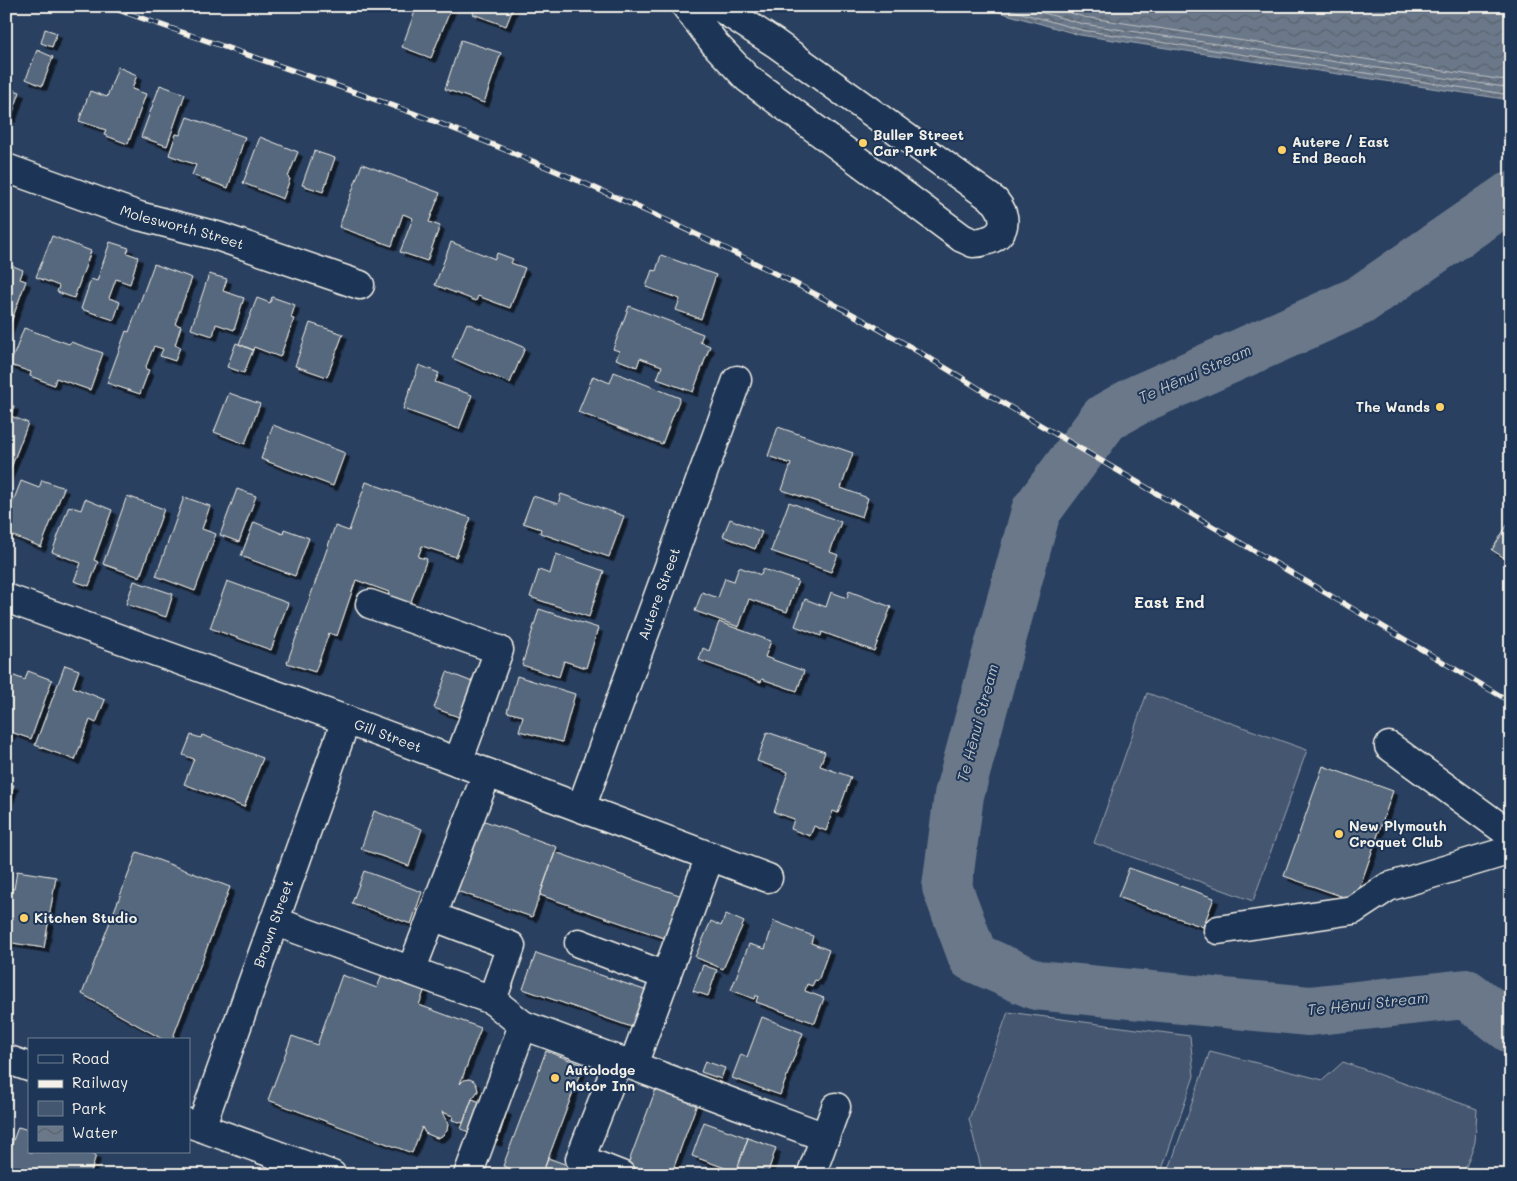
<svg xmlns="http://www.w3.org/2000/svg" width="1517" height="1181" viewBox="0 0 1517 1181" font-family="Mali,sans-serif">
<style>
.park{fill:#445771;stroke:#9ca4ac}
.water{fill:url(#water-waves);stroke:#a1a8b0}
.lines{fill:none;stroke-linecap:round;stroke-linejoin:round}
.shore{stroke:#bdc1c2;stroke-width:1}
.river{stroke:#6a788a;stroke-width:50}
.building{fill:#56677d;stroke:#f4f1e8;filter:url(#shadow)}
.minor-casing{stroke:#f4f1e8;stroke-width:31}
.major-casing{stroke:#f4f1e8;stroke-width:31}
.minor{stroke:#1d3557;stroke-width:28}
.major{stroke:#1d3557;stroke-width:28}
.rail-casing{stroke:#f4f1e8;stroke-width:5.5}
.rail{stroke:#1d3557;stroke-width:4;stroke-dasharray:11;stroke-linecap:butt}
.poi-dot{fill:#ffd166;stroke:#1d3557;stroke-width:2}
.labels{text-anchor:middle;stroke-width:4;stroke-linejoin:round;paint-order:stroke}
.poi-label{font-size:14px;font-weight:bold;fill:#f4f1e8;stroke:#1d3557;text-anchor:start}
.street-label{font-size:14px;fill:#f4f1e8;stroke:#1d3557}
.water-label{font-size:15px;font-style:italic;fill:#bdc1c2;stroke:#1d3557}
.quarter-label{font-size:16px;font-weight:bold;fill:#f4f1e8;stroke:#1d3557}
</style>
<defs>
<pattern id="water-waves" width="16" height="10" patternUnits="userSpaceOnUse" patternTransform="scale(1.25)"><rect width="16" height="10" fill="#6a788a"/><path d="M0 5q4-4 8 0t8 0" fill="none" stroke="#5b626b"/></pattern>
<filter id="shadow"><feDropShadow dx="4.5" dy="4.5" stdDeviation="0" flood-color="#0009"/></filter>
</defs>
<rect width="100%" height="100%" fill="#2a4060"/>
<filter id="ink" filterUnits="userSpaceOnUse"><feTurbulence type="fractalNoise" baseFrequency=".02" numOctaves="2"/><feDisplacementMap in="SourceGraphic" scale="10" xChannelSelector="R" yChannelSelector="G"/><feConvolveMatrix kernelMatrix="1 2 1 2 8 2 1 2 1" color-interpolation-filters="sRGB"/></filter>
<g filter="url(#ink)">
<path class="park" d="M1147 693 1307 750 1253 901 1094 843Z
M1008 1012 1190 1036 1194 1076 1160 1175H986L981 1168 969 1119Z
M1210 1051 1323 1080 1343 1062 1477 1109 1475 1142 1463 1175H1167Z"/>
<path class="water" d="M978 6H1511V100L1080 35Z"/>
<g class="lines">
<path class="shore" d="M997 6 1081 30 1511 95
M1019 6 1083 24 1511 88
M1047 6 1084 17 1511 81"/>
<path class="river" d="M1511 196 1359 301 1139 399 1105 418 1036 511 959 795 947 887 973 957 1036 985 1309 1011 1466 994 1511 1028"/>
</g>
<path class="building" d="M417 6H452L431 58 402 47Z
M476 6H514L506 26 473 14Z
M45 29 57 33 52 47 41 43Z
M461 40 501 53 484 103 445 89Z
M37 50 53 57 42 86 26 79Z
M118 67 137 75 132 89 146 94 128 144 104 135 106 130 79 121 90 91 107 97Z
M160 85 185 94 167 146 141 137Z
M6 87 20 92 11 118 6 117Z
M187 117 245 137 228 188 192 175 196 165 169 155 176 134 180 135Z
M260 137 298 152 288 177 290 179 283 199 243 183Z
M314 151 335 158 323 192 302 185Z
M362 164 440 193 429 222 440 226 427 261 400 252 413 218 403 214 392 246 339 227Z
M52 236 91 251 74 298 57 292 59 286 36 277Z
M110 242 129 248 127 253 138 257 130 284 116 279 109 298 120 302 114 320 81 309 91 279 97 281Z
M451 242 495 259 497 253 513 259 511 263 525 268 510 308 478 296 476 301 435 285Z
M661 255 716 275 701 319 676 310 680 299 646 287 652 270 656 271Z
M6 263 23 270 20 279 26 281 6 336Z
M154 264 192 278 175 324 181 326 175 345 180 347 175 361 160 356 163 349 154 346 145 369 149 370 140 394 107 383 126 331 129 332Z
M209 274 227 279 223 291 244 298 234 330 216 324 213 336 191 329Z
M272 297 295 305 291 318 294 319 280 357 254 347 253 350 239 344 257 298 270 303Z
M629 306 703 334 700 342 710 346 693 392 657 379 662 366 640 358 637 367 616 359 619 351 613 349Z
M310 323 343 334 327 377 295 366Z
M467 323 525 348 510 383 452 358Z
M24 328 69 344 71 342 103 353 90 390 56 378 54 385 30 376 31 372 10 365Z
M236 343 253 350 244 373 227 367Z
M419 365 439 373 435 382 472 395 459 429 403 409Z
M614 372 680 398 662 444 578 412 593 376 610 383Z
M229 393 260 404 245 444 214 432Z
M6 404 14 406 11 416 28 423 6 481Z
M273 425 345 453 333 486 261 459Z
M778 427 853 453 841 488 868 498 862 517 782 490 791 464 768 456Z
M42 480 64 488 41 547 6 533V520L21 481 39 488Z
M366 482 471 518 456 557 422 546 418 557 427 559 410 604 388 596 389 592 356 580 337 636 329 633 315 672 287 663 335 526 349 531Z
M237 489 256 496 239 542 220 535Z
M561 494 624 516 609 557 540 533 541 529 523 523 533 496 558 504Z
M127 496 164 509 140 577 103 564Z
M184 497 210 506 202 529 216 534 195 591 156 576Z
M85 499 112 510 94 560 98 562 89 586 74 581 81 563 52 552 69 506 81 510Z
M789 502 841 522 830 552 838 555 831 572 771 551Z
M730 519 762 532 755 549 723 536Z
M1511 519V562L1492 550Z
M254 522 283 534 284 529 309 538 295 576 241 556Z
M556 554 604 571 589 617 530 597 539 570 550 574Z
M739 567 761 575 763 569 798 581 787 612 749 599 739 627 695 611 702 592 718 598 725 578 734 581Z
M134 581 173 594 166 617 126 604Z
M227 581 288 603 271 650 210 628Z
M849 591 891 607 874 651 822 632 821 636 795 626 805 599 826 607 831 592 847 598Z
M539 609 598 628 586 668 564 661 559 677 522 665Z
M719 622 771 641 765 657 804 671 797 691 762 679 761 682 699 660 703 648 709 651Z
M65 665 79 670 73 687 105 700 96 723 90 720 75 760 35 745Z
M28 671 52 680 31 739 11 732 6 745V673L25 680Z
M447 672 480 685 467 720 434 708Z
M517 676 575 694 562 742 519 731 523 716 507 712Z
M767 732 825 752 820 766 851 777 838 813 833 811 826 831 814 826 810 836 791 829 794 819 774 812 788 772 757 761Z
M191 735 201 738 202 735 263 758 244 807 184 784 194 759 183 755Z
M1323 766 1393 791 1355 901 1284 876Z
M6 783 14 785 6 806Z
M374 811 422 829 409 866 361 849Z
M482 820 557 847 532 917 457 891Z
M137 852 230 887 172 1040H164L82 994Z
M555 852 688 898 673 941 540 895Z
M1129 868 1214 898 1203 927 1118 897Z
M17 871 56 877 44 948 6 942V912L10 888 14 889Z
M364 871 422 892 411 924 352 903Z
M726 914 744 922 723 969 695 957 711 921 721 926Z
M774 921 813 936 811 943 829 950 818 981 815 980 812 986 807 984 805 991 824 998 815 1023 756 1002 758 996H755L754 999 731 990 749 944 765 949Z
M536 953 653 993 640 1030 523 989Z
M703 965 717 970 708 996 693 991Z
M385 967 427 983 419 1005 481 1028 460 1084 464 1080 469 1079 474 1081 477 1086 478 1091 472 1099 463 1123 452 1120 453 1116 442 1112 448 1124 447 1131 442 1136 437 1138 425 1133 422 1127 412 1153 268 1100 292 1036 317 1045 342 975 377 988Z
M762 1017 803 1033 780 1095 732 1078 741 1054 747 1057Z
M546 1051 583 1065 542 1175H525L503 1166Z
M705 1061 725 1068 721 1079 701 1072Z
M657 1086 698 1101 671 1175H649L627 1167Z
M472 1099 507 1111 497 1142 461 1129Z
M704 1122 748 1138 736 1172 692 1156Z
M18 1127 29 1130V1152H89L96 1155 90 1175H6V1160Z
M748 1138 776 1148 767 1175H735Z
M548 1158 595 1175H542Z"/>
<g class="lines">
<defs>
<g id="minor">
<path d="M686 6 715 44 747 78 962 238C965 239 970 242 973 243 977 243 982 242 985 241 1007 236 1008 217 995 201L775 43 718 6"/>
<path id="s1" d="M6 168 139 216 217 236 360 285"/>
<path id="s2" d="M6 598 346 720 768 878"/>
<path d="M370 604 499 650 458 762"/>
<path d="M1389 746 1511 835"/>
<path id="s3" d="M581 808 737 380"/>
<path d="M432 916 511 946 492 1000"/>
<path d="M274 921 492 1000 523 1025 825 1137"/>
<path d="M1218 930 1353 910 1388 887 1511 850"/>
<path d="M579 943 666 976"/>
<path d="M411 971 487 773"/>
<path d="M619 1060 580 1159 621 1175"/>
<path d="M633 1065 710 856"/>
<path id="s4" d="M201 1127 346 720"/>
<path d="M468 1175 523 1025"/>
<path d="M811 1175 836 1107"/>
</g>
<path id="major" d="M6 1059 29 1067
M189 1123 332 1175"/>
</defs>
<use href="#minor" class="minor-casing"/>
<use href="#major" class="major-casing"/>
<use href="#minor" class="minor"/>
<use href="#major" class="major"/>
<defs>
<path id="rail" d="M107 6C209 42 311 76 413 113 466 133 518 155 570 177 713 239 854 309 986 393L1511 702"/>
</defs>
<use href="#rail" class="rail-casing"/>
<use href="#rail" class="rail"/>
</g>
</g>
<g class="poi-dot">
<circle cx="863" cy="143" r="5"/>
<circle cx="1282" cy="150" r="5"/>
<circle cx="1440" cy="407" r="5"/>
<circle cx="1339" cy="834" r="5"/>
<circle cx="24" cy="918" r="5"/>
<circle cx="555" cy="1078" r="5"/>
</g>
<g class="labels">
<g class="poi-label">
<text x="873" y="140">Buller Street<tspan x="873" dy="16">Car Park</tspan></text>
<text x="1292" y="147">Autere / East<tspan x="1292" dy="16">End Beach</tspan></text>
<text x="1430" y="412" text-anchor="end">The Wands</text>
<text x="1349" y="831">New Plymouth<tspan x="1349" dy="16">Croquet Club</tspan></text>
<text x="34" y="923">Kitchen Studio</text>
<text x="565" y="1075">Autolodge<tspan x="565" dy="16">Motor Inn</tspan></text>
</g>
<g class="street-label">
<text dy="5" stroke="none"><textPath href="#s1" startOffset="186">Molesworth Street</textPath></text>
<text dy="5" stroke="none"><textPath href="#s3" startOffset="228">Autere Street</textPath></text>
<text dy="5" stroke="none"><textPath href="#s2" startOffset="406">Gill Street</textPath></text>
<text dy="5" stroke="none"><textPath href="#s4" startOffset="216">Brown Street</textPath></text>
</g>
<g class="water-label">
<text transform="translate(1195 374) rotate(-24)" y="5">Te Hēnui Stream</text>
<text transform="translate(978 723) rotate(-75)" y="5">Te Hēnui Stream</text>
<text transform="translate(1368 1004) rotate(-6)" y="5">Te Hēnui Stream</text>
</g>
<g class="quarter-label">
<text x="1169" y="608">East End</text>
</g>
</g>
<rect width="1517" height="1181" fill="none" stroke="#1d3557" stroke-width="25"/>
<rect x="12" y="12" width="1492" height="1156" fill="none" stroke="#f4f1e8" stroke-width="2" filter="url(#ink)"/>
<rect x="28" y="1038" width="162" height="115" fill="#1d3557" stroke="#738091"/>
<rect x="38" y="1055" width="25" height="8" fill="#1d3557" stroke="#738091"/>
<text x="72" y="1064" font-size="15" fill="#f4f1e8">Road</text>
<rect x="38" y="1080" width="25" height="8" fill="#f4f1e8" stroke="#738091"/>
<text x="72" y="1088" font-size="15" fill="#f4f1e8">Railway</text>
<rect x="38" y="1101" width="25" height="15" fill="#445771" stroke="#738091"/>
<text x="72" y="1114" font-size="15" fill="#f4f1e8">Park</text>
<rect x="38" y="1126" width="25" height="15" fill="url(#water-waves)" stroke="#738091"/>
<text x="72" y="1138" font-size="15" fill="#f4f1e8">Water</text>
</svg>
